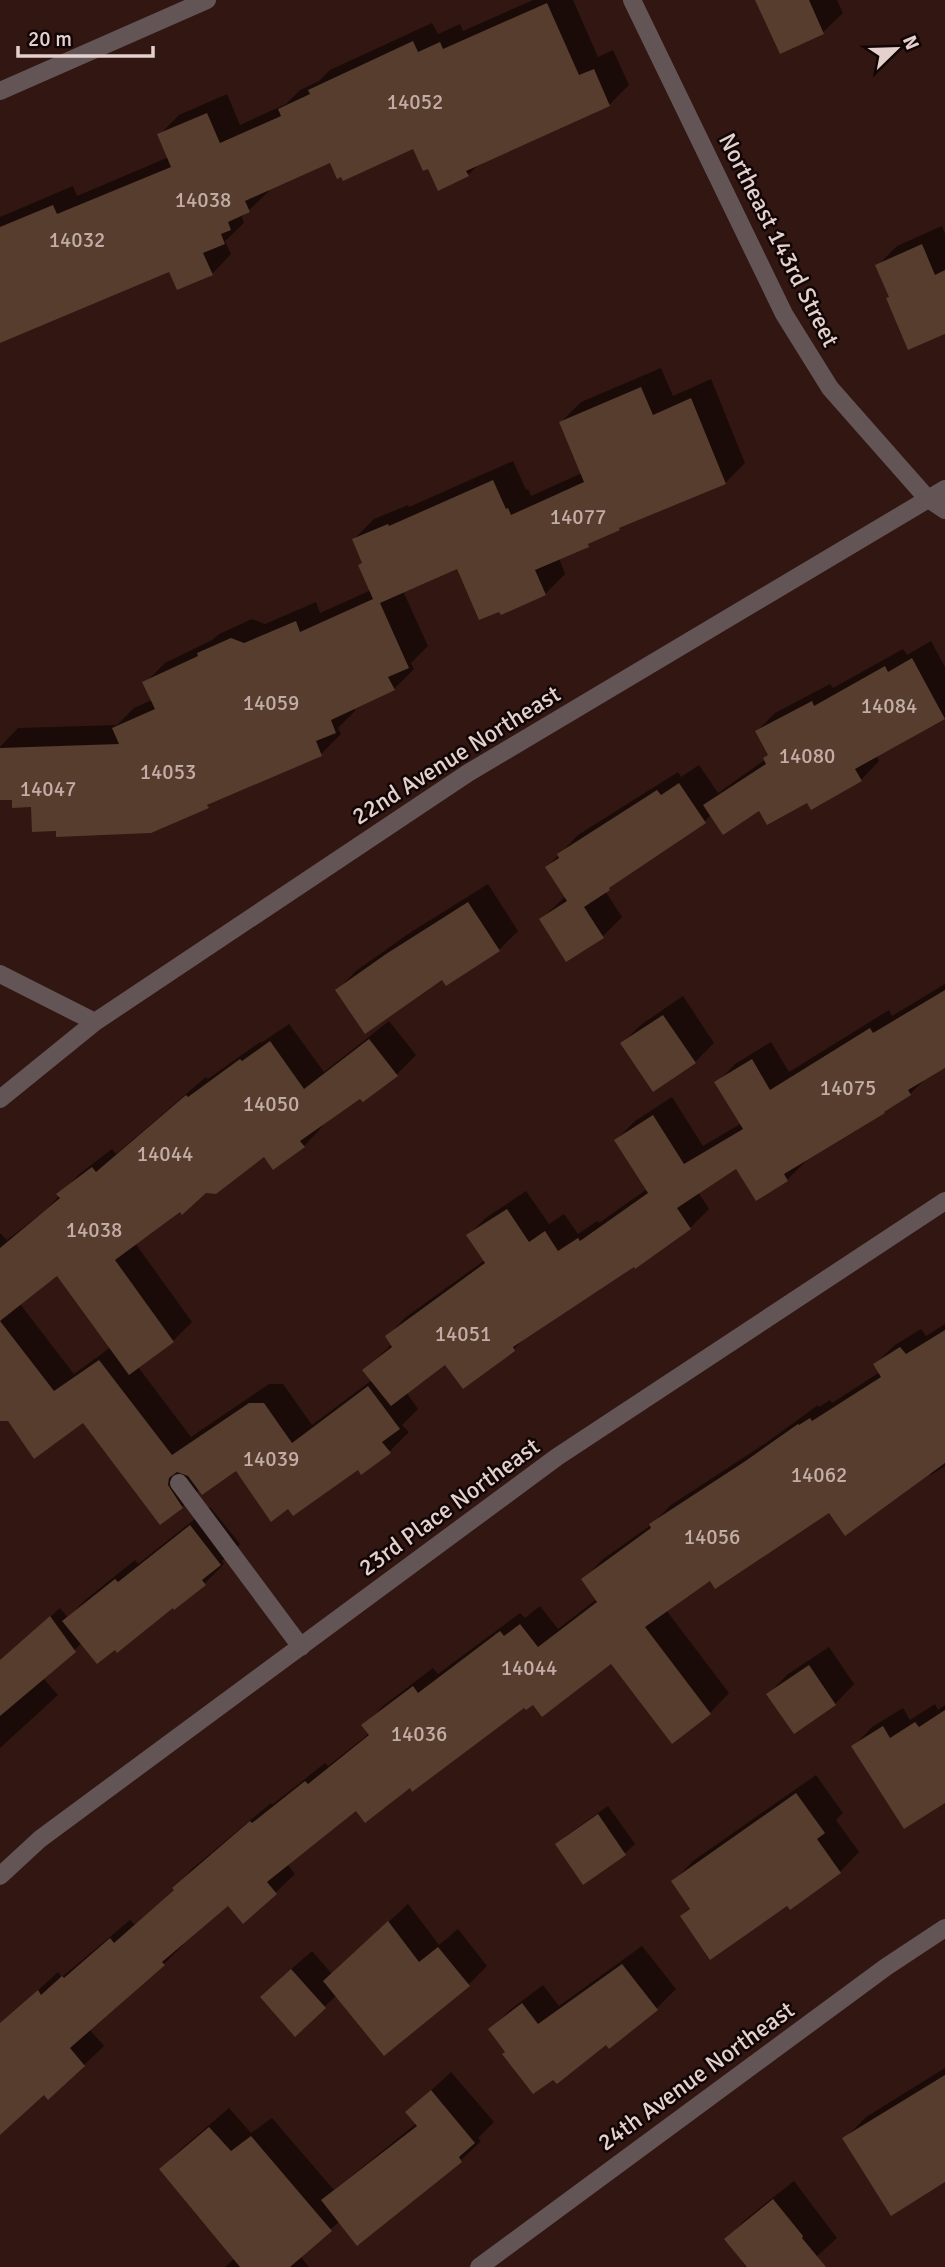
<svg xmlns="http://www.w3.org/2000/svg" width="945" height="2267" viewBox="0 0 945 2267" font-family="Signika,sans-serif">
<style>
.shadow{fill:#0007;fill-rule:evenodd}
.building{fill:#573d2e}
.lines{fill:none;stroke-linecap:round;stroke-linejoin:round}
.minor{stroke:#635456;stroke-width:18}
.labels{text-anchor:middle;stroke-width:5;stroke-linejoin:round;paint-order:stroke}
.number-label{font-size:21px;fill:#c1aca6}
.street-label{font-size:24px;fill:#e4d1ce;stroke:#110605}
</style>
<rect width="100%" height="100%" fill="#311612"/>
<path class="shadow" d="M533 0H573L598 57 613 50 629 85 609 105 480 163 468 175 429 166 414 146 331 161 268 189 269 191 242 217 244 223 225 241 231 254 212 274 170 270 0 323V217L73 186 77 196 169 157 159 135 179 115 227 94 240 125 286 104 300 90 319 81 330 70 432 23 438 34 460 24 463 31Z
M757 0H837L843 13 823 32 781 52Z
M942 226 945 234V334L935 338 891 296 878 265 897 246Z
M661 368 673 396 711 379 745 463 725 483 622 525 594 539 588 545 559 558 565 574 545 594 458 567 403 591 428 646 411 663 414 669 394 689 354 707 355 711 338 728 341 734 321 754 213 801 207 806 57 830 32 805 14 798 0 799V747L18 728 117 725 134 708 152 700 145 683 165 663 212 640 219 634 252 619 265 624 316 602 320 613 371 590 360 565 363 562 354 539 374 519 408 505 409 507 513 461 526 490 528 489 531 496 582 473 561 422 581 402Z
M931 641 945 667V717L876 755 879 761 861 780 808 801 712 814 704 822 617 881 605 891 622 917 602 937 541 919 566 896 547 867 578 835 678 772 681 777 699 765 718 793 766 759 769 754 757 731 775 713 830 684 833 688 903 649 907 655Z
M488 884 518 931 499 950 442 977 337 990 356 971 408 934Z
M945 984V1066L926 1078 910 1094 805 1159 806 1161 787 1180 736 1166 698 1192 709 1209 690 1228 636 1267 634 1264 529 1334 514 1349 445 1362 406 1392 418 1409 402 1425 409 1432 390 1451 289 1507 236 1469 200 1489 182 1507 160 1522 83 1421 0 1385V1233L7 1240 48 1208 78 1175 112 1149 116 1154 206 1077 208 1079 260 1042 261 1043 289 1024 324 1072 389 1021 416 1055 397 1074 321 1125 322 1127 304 1146 264 1154 205 1191 135 1243 192 1322 173 1341 138 1367 191 1437 269 1384H283L312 1425 372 1380 364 1370 392 1344 387 1336 406 1317 485 1260 468 1235 487 1217 526 1191 549 1224 564 1214 578 1234 597 1221 599 1223 647 1189 616 1140 635 1121 672 1097 703 1146 742 1123 717 1083 735 1064 771 1042 789 1072 889 1010 892 1016ZM57 1274 111 1347 74 1374 20 1304Z
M683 996 714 1043 695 1062 622 1043 642 1024Z
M945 1324V1466L931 1475 929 1472 830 1511 711 1579 666 1610 729 1693 710 1713 612 1661 525 1706 410 1786 357 1809 287 1864 295 1874 275 1893 228 1903 182 1943 183 1945 164 1964 89 2029 104 2046 84 2065 44 2092 0 2132V2032L10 2016 58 1972 62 1977 130 1920 135 1925 175 1889 174 1888 193 1868 271 1803 272 1805 325 1763 328 1766 370 1733 364 1725 383 1706 433 1668 438 1674 520 1613 525 1618 540 1606 558 1629 597 1599 583 1580 602 1560 651 1525 671 1505 766 1443 818 1405 819 1407 830 1400 832 1403 880 1372 875 1364 895 1345 921 1329 926 1336Z
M210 1507 240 1544 222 1561 224 1564 205 1583 175 1607 82 1643 43 1678 58 1695 0 1748V1662L60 1608 68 1618 84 1601 135 1560 138 1564Z
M829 1647 854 1684 835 1704 768 1694 788 1674Z
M935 1704 938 1710 945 1705V1801L853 1747 872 1727 903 1708 910 1720Z
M816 1775 843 1813 836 1820 859 1852 840 1872 788 1904 682 1916 691 1907 674 1881 693 1861Z
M608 1806 635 1844 625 1853 584 1883 557 1844 567 1835Z
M408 1904 439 1945 458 1929 487 1966 468 1985 337 1995 295 2034 281 1978 312 1951 332 1974Z
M642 1946 676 1989 657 2008 609 2047 606 2043 490 2030 510 2010 543 1985 559 2006Z
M945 2068V2180L844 2139 866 2117Z
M451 2072 494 2122 478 2138 481 2141 461 2160 357 2243 340 2221 300 2256 309 2267H225L235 2258 161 2169 181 2149 229 2108 251 2133 272 2118 334 2190 417 2123 408 2112Z
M794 2181 837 2238 805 2267H749L727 2239 746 2219Z"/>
<path class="building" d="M755 0H809L824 34 780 54Z
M547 3 579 75 594 69 610 106 466 171 469 176 438 191 428 169 423 171 413 149 343 181 341 177 337 179 330 163 245 201 250 212 228 222 231 230 221 234 225 244 203 253 213 275 177 290 169 272 0 343V227L53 205 57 214 171 167 157 134 207 113 220 143 281 116 278 109 310 94 308 90 413 41 418 52 440 42 443 49Z
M922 244 935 275 945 270V334L908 350 886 298 889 297 875 265Z
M641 387 653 415 691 398 726 484 619 528 620 530 588 544 589 547 535 570 546 595 501 615 499 612 479 620 457 569 380 603 409 668 388 677 395 690 331 720 336 733 316 741 322 756 207 805 209 808 151 833 56 837V831L32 832 31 807 12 808V800H0V748L119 744 112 728 155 709 142 682 198 656 197 653 231 638 244 643 296 621 300 632 373 599 358 565 362 563 352 539 388 524 389 526 493 480 506 509 508 508 511 515 584 482 559 422Z
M912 658 945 719 855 769 862 781 811 810 807 803 767 825 759 811 723 835 703 805 766 764 763 758 768 755 755 731 812 701 814 706 885 666 888 672Z
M679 783 706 823 609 888 610 890 584 907 604 938 566 962 539 919 567 901 545 867 559 858 557 854 657 790 661 795Z
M468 902 500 951 446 986 442 980 365 1034 335 990 386 954Z
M945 990V1068L908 1090 911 1095 884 1112 885 1113 784 1174 788 1181 756 1201 736 1169 677 1208 691 1229 635 1269 634 1267 513 1347 515 1351 463 1389 445 1365 391 1406 362 1370 392 1347 385 1336 485 1263 466 1235 507 1209 529 1242 545 1231 558 1251 578 1238 580 1241 648 1193 614 1140 653 1115 684 1164 743 1129 714 1082 752 1059 770 1090 870 1028 873 1033Z
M663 1015 696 1063 653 1092 620 1043Z
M369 1039 398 1076 363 1102 360 1099 300 1141 305 1147 273 1170 264 1157 216 1194 206 1193 182 1215 180 1212 115 1260 174 1342 129 1375 57 1276 0 1321 54 1391 99 1360 172 1455 249 1403H264L292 1443 368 1386 400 1429 382 1442 391 1453 361 1475 358 1470 293 1516 288 1509 271 1522 236 1471 202 1495 188 1476 177 1472 169 1478 168 1485 183 1508 160 1525 83 1423 34 1459 8 1421H0V1248L60 1198 56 1194 92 1167 96 1172 186 1095 188 1097 240 1059 242 1061 270 1041 304 1089Z
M945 1330V1463L845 1536 829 1513 715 1589 710 1581 645 1627 711 1714 672 1744 611 1664 542 1717 533 1705 526 1710 524 1708 412 1792 410 1788 365 1823 356 1811 267 1882 277 1894 243 1924 228 1906 162 1962 165 1965 70 2048 85 2066 48 2100 44 2095 0 2135V2023L38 1990 41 1995 62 1976 64 1978 110 1938 114 1943 174 1890 172 1888 250 1821 252 1823 305 1781 308 1784 369 1735 361 1725 413 1686 418 1693 500 1631 504 1636 520 1624 538 1647 597 1602 581 1579 651 1528 649 1524 744 1462 798 1424 799 1425 810 1418 812 1421 881 1377 873 1364 900 1347 906 1354Z
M190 1525 221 1565 202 1580 206 1585 174 1610 173 1608 117 1653 115 1650 97 1664 62 1621 115 1579 118 1582Z
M50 1616 76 1652 0 1716V1660Z
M809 1665 836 1705 794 1734 766 1694Z
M945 1710V1803L904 1829 851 1746 883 1726 890 1738 915 1722 919 1727Z
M796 1793 825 1833 817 1839 841 1873 790 1910 787 1906 710 1960 680 1916 690 1909 671 1881Z
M598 1814 626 1855 583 1885 555 1844Z
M388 1921 419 1962 438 1947 470 1986 384 2056 323 1981Z
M622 1964 658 2010 609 2049 606 2045 557 2084 553 2080 533 2094 502 2054 505 2052 488 2029 522 2003 538 2024Z
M291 1969 326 2008 295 2037 260 1997Z
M945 2075V2182L891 2216 842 2138Z
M431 2090 475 2143 459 2157 462 2162 357 2246 321 2200 417 2126 405 2112Z
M209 2127 231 2151 251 2136 332 2231 290 2267H240L159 2169Z
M773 2199 803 2236 802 2238 826 2267H747L724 2239Z"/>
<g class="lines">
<path class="minor" d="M632 0 784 314 830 388 927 498 945 510
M0 91 207 0
M0 974 95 1022
M0 1099 95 1022 468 773 945 489
M179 1483 301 1647
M0 1876 40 1839 557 1457 945 1201
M479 2267 886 1967 945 1928"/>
</g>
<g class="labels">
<g class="number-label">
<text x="415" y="109">14052</text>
<text x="203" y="207">14038</text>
<text x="77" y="247">14032</text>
<text x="578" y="524">14077</text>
<text x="271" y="710">14059</text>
<text x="889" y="713">14084</text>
<text x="807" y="763">14080</text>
<text x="168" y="779">14053</text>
<text x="48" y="796">14047</text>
<text x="848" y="1095">14075</text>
<text x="271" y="1111">14050</text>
<text x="165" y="1161">14044</text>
<text x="94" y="1237">14038</text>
<text x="463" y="1341">14051</text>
<text x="271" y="1466">14039</text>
<text x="819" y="1482">14062</text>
<text x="712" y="1544">14056</text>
<text x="529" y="1675">14044</text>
<text x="419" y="1741">14036</text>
</g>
<g class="street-label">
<text transform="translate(779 240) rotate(63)" y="8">Northeast 143rd Street</text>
<text transform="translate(456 755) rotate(-32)" y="8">22nd Avenue Northeast</text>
<text transform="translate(449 1507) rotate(-36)" y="8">23rd Place Northeast</text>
<text transform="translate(696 2076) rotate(-36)" y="8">24th Avenue Northeast</text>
</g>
</g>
<g transform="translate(896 49) rotate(67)" stroke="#110605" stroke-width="5" paint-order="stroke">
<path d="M0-5L12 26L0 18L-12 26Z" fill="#e4d1ce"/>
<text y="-10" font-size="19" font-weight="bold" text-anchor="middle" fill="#e4d1ce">N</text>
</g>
<path d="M18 46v10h135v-10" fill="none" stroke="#e4d1ce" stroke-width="3.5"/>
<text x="28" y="46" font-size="21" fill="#e4d1ce" stroke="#110605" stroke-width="5" paint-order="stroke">20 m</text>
</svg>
